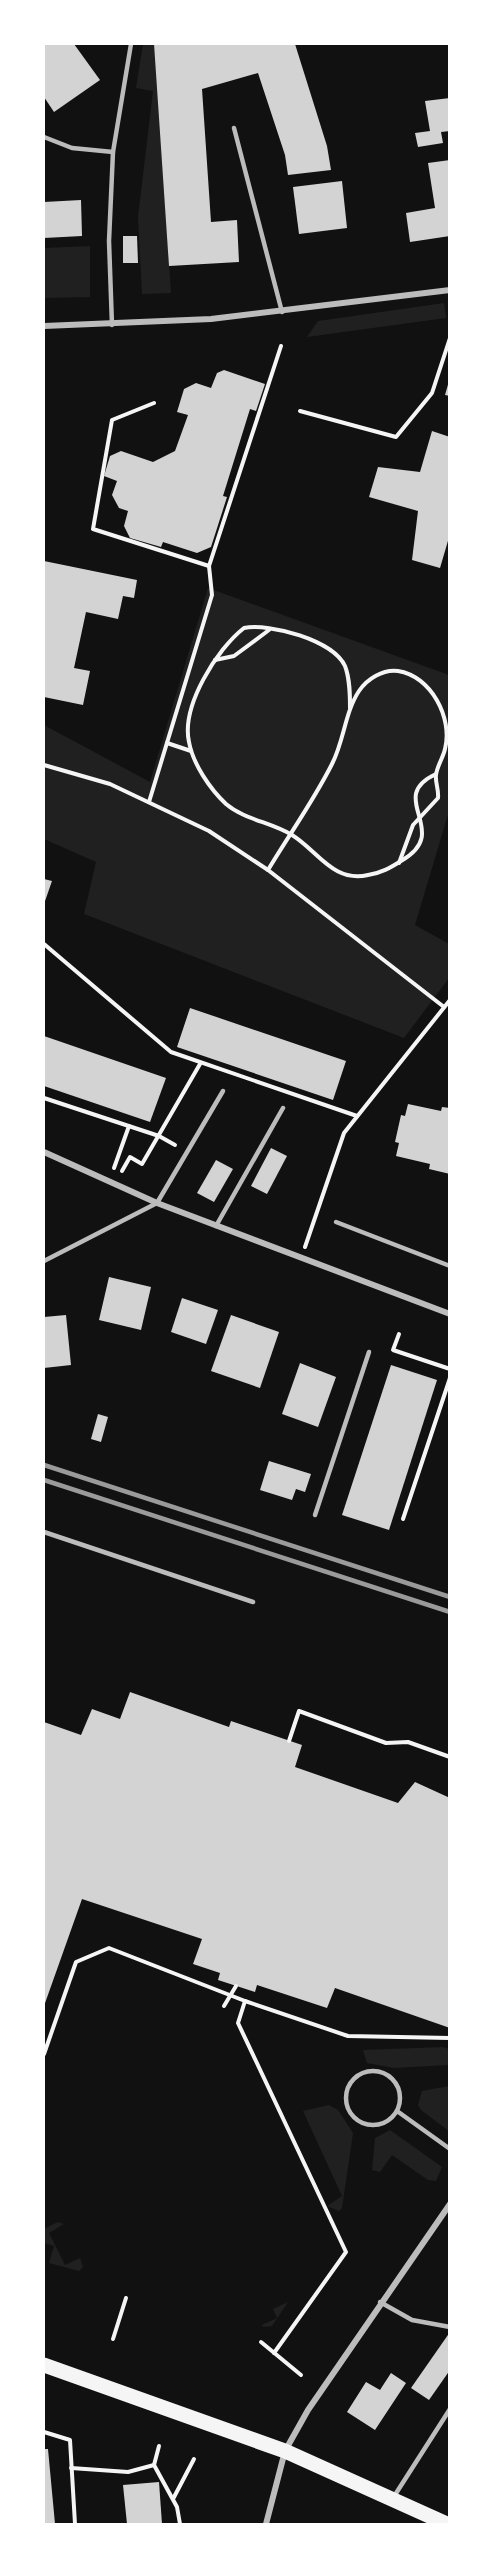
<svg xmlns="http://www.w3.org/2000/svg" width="493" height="2568" viewBox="0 0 493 2568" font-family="'Sofia Sans Condensed',sans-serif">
	<rect width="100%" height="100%" fill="#111"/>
	<g fill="#202020">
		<polygon points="143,44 154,44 171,293 142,294 138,217 153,91 136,88"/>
		<polygon points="90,246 90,297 44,298 44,248"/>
		<polygon points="444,303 446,318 307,337 318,321"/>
		<polygon points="208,588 449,675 449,811 415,925 449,944 449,978 404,1038 84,914 96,862 44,839 44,725 150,782"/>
		<polygon points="443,2047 449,2049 449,2065 394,2068 367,2063 363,2050"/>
		<polygon points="449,2086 450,2086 449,2131 421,2110 418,2105 422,2091"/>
		<polygon points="329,2105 338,2110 353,2133 342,2208 339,2211 327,2206 342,2196 303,2111"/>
		<polygon points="390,2130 442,2167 436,2181 428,2180 392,2155 380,2172 372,2170 375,2138"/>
		<polygon points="58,2222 64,2224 49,2233 65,2265 80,2258 83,2267 79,2271 49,2263 54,2246 44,2243 44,2229"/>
		<polygon points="288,2302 272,2326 263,2327 262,2325 277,2318 273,2309"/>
	</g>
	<g fill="#d3d3d3">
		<polygon points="44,44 74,44 100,80 54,112 44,97"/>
		<polygon points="154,44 295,44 327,146 331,170 288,175 285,155 258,73 202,89 211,222 237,220 239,262 169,266"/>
		<polygon points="450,98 450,131 441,132 443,143 418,147 415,133 430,131 425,101"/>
		<polygon points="450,160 450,236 410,242 406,213 435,208 428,163"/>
		<polygon points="342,181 347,228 299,234 293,187"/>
		<polygon points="81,200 82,236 44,238 44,202"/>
		<polygon points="123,236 137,236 138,263 123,263"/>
		<polygon points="224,370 265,384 256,411 250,409 223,496 227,497 211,547 197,553 163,542 161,547 130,538 124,526 128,511 119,508 112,495 117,481 104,476 110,456 121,451 153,462 175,451 188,415 177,412 184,389 196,383 211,388 217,373"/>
		<polygon points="449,381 450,381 450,396 445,395"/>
		<polygon points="432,431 450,437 450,534 440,568 412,560 418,511 369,497 378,467 420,472"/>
		<polygon points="44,561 137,580 134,598 123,596 118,619 86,612 74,668 90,671 83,705 44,697"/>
		<polygon points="44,879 52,881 44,904"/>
		<polygon points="190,1008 346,1061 333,1100 177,1047"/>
		<polygon points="44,1036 166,1078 150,1122 44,1086"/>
		<polygon points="408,1104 441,1111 442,1107 450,1108 450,1174 429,1169 430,1164 396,1156 399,1143 395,1142 401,1115 405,1116"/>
		<polygon points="271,1148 287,1156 267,1194 251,1186"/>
		<polygon points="216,1160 233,1169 214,1202 197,1193"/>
		<polygon points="109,1277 151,1287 141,1330 99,1320"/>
		<polygon points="182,1298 218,1310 206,1344 171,1332"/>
		<polygon points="66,1315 71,1365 44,1368 44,1317"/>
		<polygon points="231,1315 279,1332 260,1388 211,1371"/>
		<polygon points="300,1363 336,1377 318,1427 282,1414"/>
		<polygon points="391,1365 437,1380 389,1530 342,1515"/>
		<polygon points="98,1414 108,1417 101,1442 91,1439"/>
		<polygon points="269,1461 311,1474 305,1492 296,1489 292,1500 260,1490"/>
		<polygon points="130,1692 229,1727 231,1721 302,1745 295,1767 398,1803 415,1782 450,1798 450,2028 335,1988 327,2008 257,1985 255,1992 218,1980 220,1973 193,1964 202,1939 82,1899 44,2006 44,1722 81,1735 92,1709 120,1719"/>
		<polygon points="450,2332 450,2370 429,2400 411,2388"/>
		<polygon points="391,2373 406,2383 375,2430 347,2412 366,2382 380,2390"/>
		<polygon points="44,2449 48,2449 55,2524 44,2524"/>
		<polygon points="159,2482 162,2524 127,2524 123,2485"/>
	</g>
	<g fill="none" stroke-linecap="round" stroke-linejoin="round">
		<g stroke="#f5f5f5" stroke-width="4">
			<polyline points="154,403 112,420 93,529 209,566"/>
			<polyline points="300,411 396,437 432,393 450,338"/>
			<polyline points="215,660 234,656 269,630"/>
			<path d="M 350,708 C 350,695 350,679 345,666 C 333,640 270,623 244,628 C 217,649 181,706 189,742 C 193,764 210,789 226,804 C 245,820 271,822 292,835 C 318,851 333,883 368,875 C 381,873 390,868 401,861 C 454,831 384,798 436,774"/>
			<polyline points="167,743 191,751"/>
			<polyline points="44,765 110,784 209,831 268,870 444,1007"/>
			<polyline points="149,802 212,595 209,566 281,346"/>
			<path d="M 268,870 C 289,835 314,800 332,764 C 344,741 345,712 359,691 C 367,679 383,669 398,671 C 431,676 453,718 445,749 C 443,758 437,766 436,775 C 435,782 439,790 438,798 L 413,825 L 399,863"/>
			<polyline points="44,944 171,1052 357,1116"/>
			<polyline points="44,1098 159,1136 175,1145"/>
			<polyline points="114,1168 129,1126"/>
			<polyline points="122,1171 130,1157 142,1164 200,1064"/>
			<polyline points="305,1247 344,1133 450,1000"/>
			<polyline points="399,1334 393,1350 450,1369"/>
			<polyline points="403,1519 450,1378"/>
			<polyline points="289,1741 299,1711 386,1743 408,1742 450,1757"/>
			<polyline points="245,2001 348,2036 450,2038"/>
			<polyline points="224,2006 236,1986"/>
			<polyline points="44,2054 76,1962 109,1948 245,2001 238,2023 346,2252 274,2353"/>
			<polyline points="113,2339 126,2298"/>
			<polyline points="261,2342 301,2375"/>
			<polyline points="44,2432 70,2440 75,2524"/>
			<polyline points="154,2465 159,2446"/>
			<polyline points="71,2468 128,2472 154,2465 177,2507 180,2524"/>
			<polyline points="173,2499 194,2459"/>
		</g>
		<g stroke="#bcbcbc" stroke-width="4.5">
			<polyline points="234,128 282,312"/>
			<polyline points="44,137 72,148 113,152"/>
			<polyline points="112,325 109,241 113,152 131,44"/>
			<polyline points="336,1222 450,1266"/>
			<polyline points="216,1226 283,1108"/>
			<polyline points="44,1261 157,1203 223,1091"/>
			<polyline points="315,1515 369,1352"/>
			<polyline points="44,1532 253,1602"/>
			<circle cx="373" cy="2098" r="27"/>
			<polyline points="397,2111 450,2149"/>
			<polyline points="380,2302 412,2320 450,2327"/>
			<polyline points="393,2498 450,2409"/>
		</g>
		<g stroke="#bcbcbc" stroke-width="6">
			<polyline points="44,326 211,319 450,290"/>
			<polyline points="44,1152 157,1203 450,1314"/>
			<polyline points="266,2524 285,2451 308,2410 450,2204"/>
		</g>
		<polyline stroke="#f5f5f5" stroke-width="15" points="44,2365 285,2451 447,2524"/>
		<g stroke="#9a9a9a" stroke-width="4.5">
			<polyline points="44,1465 450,1597"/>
			<polyline points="44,1480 450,1612"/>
		</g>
	</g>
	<rect width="493" height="2568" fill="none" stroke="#ffffff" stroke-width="90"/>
</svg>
